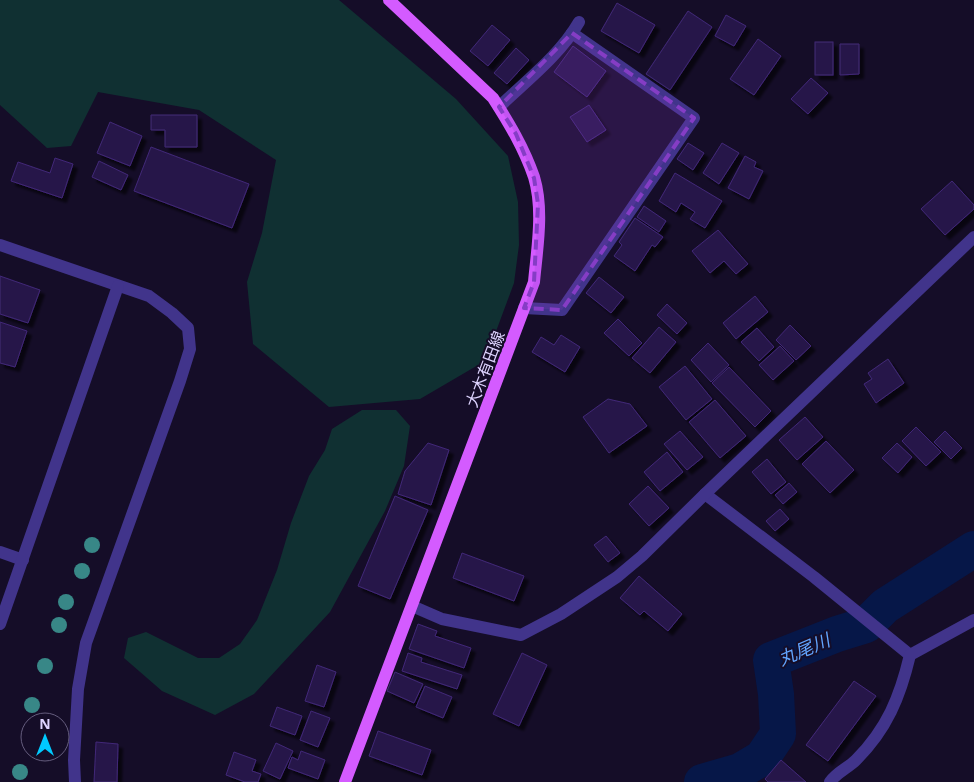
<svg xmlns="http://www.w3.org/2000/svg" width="974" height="782" viewBox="0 0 974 782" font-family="'Noto Sans','Noto Sans JP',sans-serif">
	<defs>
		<filter id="shadow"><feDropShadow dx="4.5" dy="4.5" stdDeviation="1" flood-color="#0009"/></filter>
	</defs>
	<rect width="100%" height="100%" fill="#150d28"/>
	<g fill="#103032">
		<polygon points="0,0 339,0 456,99 508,156 518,202 519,245 514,283 485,361 420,399 329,407 253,344 247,282 262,233 276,160 199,110 98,92 71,146 47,148 0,105"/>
		<polygon points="362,410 396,410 410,426 404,466 385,511 330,612 254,694 215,715 162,691 124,658 128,638 146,632 198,658 219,658 240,644 257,620 277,570 291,523 309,476 325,450 332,429"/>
	</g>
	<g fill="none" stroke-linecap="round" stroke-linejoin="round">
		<polyline stroke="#061748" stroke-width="36" points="702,782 740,771 762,758 778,734 776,694 771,660 837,634 866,625 885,606 974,549"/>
	</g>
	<g fill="#28184a" stroke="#412878" filter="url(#shadow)">
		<polygon points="617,3 655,25 639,53 601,31"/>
		<polygon points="688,11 712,27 670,90 646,74"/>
		<polygon points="726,15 746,26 734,46 715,36"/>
		<polygon points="492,25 510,40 488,66 470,51"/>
		<polygon points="758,39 781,56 754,95 730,79"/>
		<rect x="815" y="42" width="18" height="33"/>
		<polygon points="840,44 859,44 859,74 840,75"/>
		<polygon points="573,46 606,71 587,97 554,72"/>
		<polygon points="516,48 529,60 507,84 494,73"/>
		<polygon points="811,78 828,93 808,114 791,99"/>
		<polygon points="589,105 606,130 587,142 570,117"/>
		<polygon points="151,115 197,115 197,147 165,147 165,130 151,130"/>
		<polygon points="110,122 142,136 130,166 97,153"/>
		<polygon points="688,143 704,153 693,170 677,159"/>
		<polygon points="722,143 739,153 719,184 703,173"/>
		<polygon points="151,147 249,184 232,228 134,191"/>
		<polygon points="745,156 756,162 754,167 763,171 749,199 728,188"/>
		<polygon points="55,158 73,164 62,198 11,181 18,162 50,173"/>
		<polygon points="99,161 128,175 121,190 92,177"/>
		<polygon points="675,173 722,201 705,228 690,219 695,212 681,203 676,212 659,201"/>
		<polygon points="952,181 974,205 974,209 945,235 921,209"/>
		<polygon points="644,206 666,221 659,232 637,217"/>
		<polygon points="635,218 663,237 655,247 652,245 635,271 614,256 622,245 619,242"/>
		<polygon points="718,230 748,264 736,274 724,261 710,273 692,251"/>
		<polygon points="0,276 40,290 28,323 0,314"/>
		<polygon points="599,277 624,297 611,313 586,293"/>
		<polygon points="755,296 768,312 736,339 723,323"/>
		<polygon points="667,304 687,323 677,334 657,315"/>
		<polygon points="618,319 642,343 629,356 604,333"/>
		<polygon points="0,322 27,331 15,367 0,363"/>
		<polygon points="790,325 811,346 796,360 776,340"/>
		<polygon points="659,327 676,342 650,373 632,358"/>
		<polygon points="757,328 774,347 759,361 741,342"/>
		<polygon points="561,335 580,347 565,372 532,352 541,337 554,345"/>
		<polygon points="708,343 729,365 711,382 691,360"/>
		<polygon points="780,346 794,361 773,380 759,365"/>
		<polygon points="888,359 904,383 876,403 864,384 872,379 868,373"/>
		<polygon points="685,366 712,399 686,420 659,387"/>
		<polygon points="729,367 771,411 755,427 712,383"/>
		<polygon points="608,399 630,404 647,426 609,453 583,417"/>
		<polygon points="715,400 746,436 720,458 689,422"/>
		<polygon points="805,417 823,437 797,460 779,440"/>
		<polygon points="916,427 941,452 926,466 902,441"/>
		<polygon points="680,431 703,457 687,470 664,444"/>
		<polygon points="945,431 962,448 951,459 934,442"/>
		<polygon points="826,441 854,470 830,493 802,464"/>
		<polygon points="428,443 449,450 431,505 398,494 405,471"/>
		<polygon points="897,443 912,457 898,473 882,458"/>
		<polygon points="667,452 683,472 660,491 644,472"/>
		<polygon points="767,459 786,482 771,494 752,472"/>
		<polygon points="789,483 797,492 783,504 775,495"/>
		<polygon points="648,486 669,508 649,526 629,504"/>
		<polygon points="395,496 428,510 390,599 358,586"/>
		<polygon points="780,509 789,519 775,531 766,521"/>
		<polygon points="606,536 620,553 608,562 594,545"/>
		<polygon points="462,553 524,576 514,601 453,578"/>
		<polygon points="639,576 682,614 668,631 644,611 640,615 620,598"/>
		<polygon points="418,624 437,631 435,636 471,648 464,668 409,649"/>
		<polygon points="408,653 422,658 421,662 462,675 457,689 402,671"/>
		<polygon points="522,653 547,665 519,726 493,714"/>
		<polygon points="317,665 336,672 324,707 305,701"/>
		<polygon points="395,672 423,684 414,703 387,691"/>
		<polygon points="854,681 876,696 828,761 806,745"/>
		<polygon points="425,686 452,697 443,718 416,707"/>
		<polygon points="277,707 302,716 295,735 270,726"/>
		<polygon points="311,711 330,718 318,747 300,740"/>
		<polygon points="378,731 431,750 422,775 369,756"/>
		<polygon points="96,742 118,744 117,782 94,782"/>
		<polygon points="276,743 293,751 280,779 263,771"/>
		<polygon points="301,751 325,760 318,779 288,768 292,757 298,760"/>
		<polygon points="234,752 256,760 252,771 261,774 258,782 245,782 226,775"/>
		<polygon points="781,760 806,782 768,782 765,779"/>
	</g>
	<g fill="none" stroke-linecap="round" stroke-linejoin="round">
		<g stroke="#41348b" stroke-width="12">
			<path d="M 499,107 C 526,81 560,55 579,22"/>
			<polyline points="0,245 149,296 172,313 188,328 190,349 180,381 86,643 78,689 74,760 75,782"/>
			<polyline points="524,308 562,310 694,118 572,33"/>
			<polyline points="705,494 814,577 910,655"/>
			<polyline points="0,552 23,560"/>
			<polyline points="412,606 442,619 521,635 561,614 617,577 642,556 705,494 974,237"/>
			<polyline points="0,624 118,286"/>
			<path d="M 830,782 C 837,772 848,768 856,760 C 887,729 900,697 910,655 L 974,620"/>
		</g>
		<path stroke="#d45bff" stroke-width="12" d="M 345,782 L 534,282 C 537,249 544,210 534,177 C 524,148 509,123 493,98 L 389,0"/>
	</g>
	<g fill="#388787">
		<circle cx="92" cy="545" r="8"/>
		<circle cx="82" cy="571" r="8"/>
		<circle cx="66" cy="602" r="8"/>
		<circle cx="59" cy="625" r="8"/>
		<circle cx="45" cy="666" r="8"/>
		<circle cx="32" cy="705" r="8"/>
		<circle cx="20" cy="772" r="8"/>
	</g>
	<path fill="#853dc5" fill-opacity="0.2" stroke="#853dc5" stroke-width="4" stroke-dasharray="10 6" stroke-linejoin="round" d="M 572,33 L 694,118 L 562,310 L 524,308 L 534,282 L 538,204 L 534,178 L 516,134 L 499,107 Z"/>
	<g text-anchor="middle" stroke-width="4" stroke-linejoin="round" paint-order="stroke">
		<g font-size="16" fill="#ded4ff" stroke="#150d28">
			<text transform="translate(485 369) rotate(-69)" y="6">大木有田線</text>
		</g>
		<g font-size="18" font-style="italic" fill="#62a5ff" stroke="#150d28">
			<text transform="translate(804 650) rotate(-23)" y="6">丸尾川</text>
		</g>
	</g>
	<g transform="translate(45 737)"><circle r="24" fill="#150d28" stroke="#655d7e"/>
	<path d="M0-4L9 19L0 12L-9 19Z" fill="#00c9ff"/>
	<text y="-8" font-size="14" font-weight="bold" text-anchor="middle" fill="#ded4ff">N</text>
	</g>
</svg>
